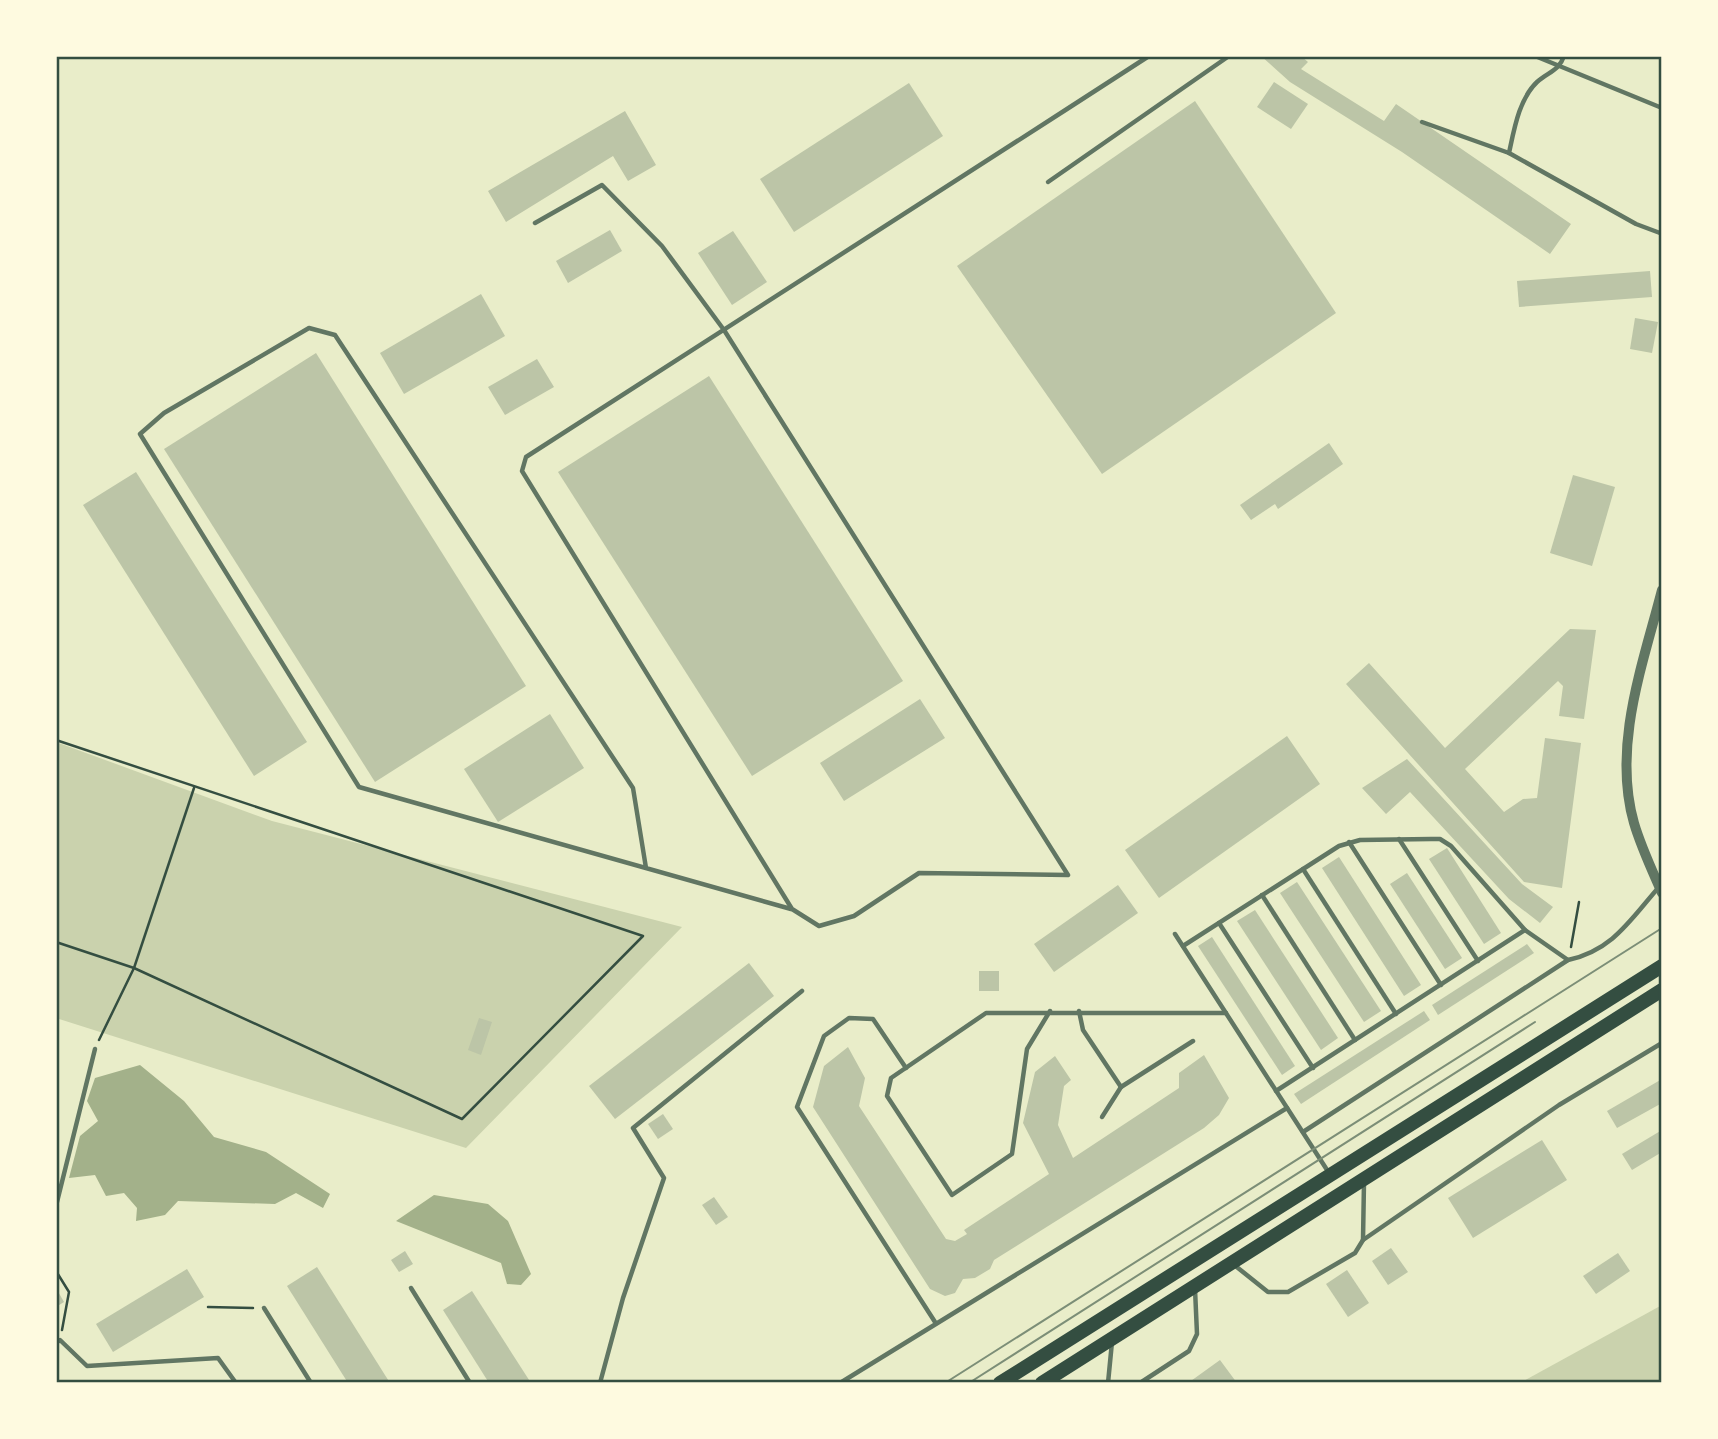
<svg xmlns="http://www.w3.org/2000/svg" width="1718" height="1439" viewBox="0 0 1718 1439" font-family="'PT Sans Narrow',sans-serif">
	<rect width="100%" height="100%" fill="#e9edc9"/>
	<g fill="#cad2ad">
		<polygon points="56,742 272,821 682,927 466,1148 56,1018"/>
		<polygon points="1662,1305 1662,1383 1520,1383"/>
	</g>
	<g fill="#a3b18a">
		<polygon points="140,1065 184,1101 214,1137 266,1152 330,1194 323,1208 296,1193 275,1204 178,1201 165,1215 136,1221 137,1208 124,1193 106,1196 95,1175 69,1178 80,1136 98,1121 87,1101 95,1078"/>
		<polygon points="434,1195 488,1204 508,1221 531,1274 521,1285 507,1284 501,1263 396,1221"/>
	</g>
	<g fill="#bcc5a7">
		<polygon points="1261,56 1301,56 1308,62 1301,69 1384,121 1396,104 1571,224 1550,254 1402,152 1290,82"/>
		<polygon points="1274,82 1308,104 1291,129 1257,107"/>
		<polygon points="909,83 943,136 794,232 760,179"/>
		<polygon points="1195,101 1336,313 1102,474 957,266"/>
		<polygon points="625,111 656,165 628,181 613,156 506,222 488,191"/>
		<polygon points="610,230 622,251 568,283 556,261"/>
		<polygon points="733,231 767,282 732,305 698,253"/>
		<polygon points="1650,271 1652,297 1519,307 1517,281"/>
		<polygon points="481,294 505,336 404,394 380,353"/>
		<polygon points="1635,318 1658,322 1652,353 1630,349"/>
		<polygon points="316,353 526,686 375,782 164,449"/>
		<polygon points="537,359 554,387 505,415 488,387"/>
		<polygon points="709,376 903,681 752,776 558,472"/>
		<polygon points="1329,443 1343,464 1278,509 1275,504 1251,520 1240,505"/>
		<polygon points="136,472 307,742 254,776 83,505"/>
		<polygon points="1573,475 1615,487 1592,566 1550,553"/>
		<polygon points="1570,629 1596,630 1584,719 1559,716 1563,686 1558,681 1465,769 1504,812 1523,799 1537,798 1545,738 1581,743 1562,888 1524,882 1346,684 1369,663 1445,748"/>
		<polygon points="920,699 945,738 844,801 820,763"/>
		<polygon points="550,714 584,768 498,822 464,769"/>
		<polygon points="1287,736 1320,784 1159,898 1125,850"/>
		<polygon points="1407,759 1522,884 1553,907 1540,923 1509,899 1410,792 1386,814 1362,788"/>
		<polygon points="1447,848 1501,933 1484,944 1429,859"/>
		<polygon points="1339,857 1421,985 1404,996 1322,868"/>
		<polygon points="1407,873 1462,958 1445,969 1390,884"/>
		<polygon points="1297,882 1381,1011 1364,1022 1280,893"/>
		<polygon points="1118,885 1138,913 1054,972 1034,944"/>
		<polygon points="1255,910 1338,1038 1321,1050 1237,921"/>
		<polygon points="1212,937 1295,1066 1282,1075 1198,946"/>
		<polygon points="1527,944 1534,953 1438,1015 1432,1005"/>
		<polygon points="749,963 774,996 615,1119 589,1086"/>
		<rect x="979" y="971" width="20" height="20"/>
		<polygon points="1424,1011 1430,1020 1301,1104 1294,1094"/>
		<polygon points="479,1018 492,1022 481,1055 468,1050"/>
		<polygon points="848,1047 865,1078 859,1106 946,1239 955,1241 967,1234 964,1230 1049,1174 1023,1123 1035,1072 1055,1056 1071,1080 1064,1086 1058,1125 1073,1158 1179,1088 1179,1073 1204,1055 1229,1098 1219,1115 1204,1128 994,1260 990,1269 975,1278 963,1279 955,1293 945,1296 930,1289 813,1107 824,1066"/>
		<polygon points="1662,1079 1662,1103 1617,1128 1607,1111"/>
		<polygon points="663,1114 673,1129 658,1139 648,1124"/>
		<polygon points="1662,1130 1662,1152 1632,1170 1622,1154"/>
		<polygon points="1542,1140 1567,1180 1473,1238 1448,1198"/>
		<polygon points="714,1197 728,1217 716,1225 702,1205"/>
		<polygon points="1391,1248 1408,1272 1388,1285 1372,1261"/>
		<polygon points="405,1251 413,1264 399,1272 391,1260"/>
		<polygon points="1618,1253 1630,1271 1596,1294 1583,1276"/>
		<polygon points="317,1267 390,1383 348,1383 287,1286"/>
		<polygon points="187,1269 204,1297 113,1352 96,1324"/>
		<polygon points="1347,1270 1369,1303 1348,1317 1326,1284"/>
		<polygon points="56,1288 64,1302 56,1307"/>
		<polygon points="472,1291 531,1383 489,1383 443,1310"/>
		<polygon points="1220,1360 1237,1383 1188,1383 1195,1378"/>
	</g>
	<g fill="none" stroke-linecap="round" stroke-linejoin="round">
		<g stroke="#344e41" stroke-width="2.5">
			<polyline points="56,740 643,936 462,1119 134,968 56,942"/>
			<polyline points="1571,947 1579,902"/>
			<polyline points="99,1040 134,968 194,788"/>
			<polyline points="56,1271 69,1292 62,1330"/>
			<polyline points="208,1307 253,1308"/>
		</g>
		<g stroke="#617663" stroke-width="4.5">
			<polyline points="1535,56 1662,108"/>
			<path d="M 1564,56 C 1559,71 1548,72 1537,82 C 1519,99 1514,130 1509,153 L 1636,224 L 1660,233"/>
			<polyline points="1422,122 1509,153"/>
			<polyline points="1048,182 1229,56"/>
			<polyline points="535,223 602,185 662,246 724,330 1068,875 919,873 854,916 819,926 792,909 522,471 526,457 1067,109 1149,56"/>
			<polyline points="1661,234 1662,223"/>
			<polyline points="1399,839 1478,961"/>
			<polyline points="1349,842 1441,985"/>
			<polyline points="646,868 633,788 335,335 309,328 164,413 140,434 359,787 791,909"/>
			<polyline points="1303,869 1396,1014"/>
			<polyline points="1262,895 1355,1040"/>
			<polyline points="1219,923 1313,1068"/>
			<polyline points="1175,934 1329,1173"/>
			<polyline points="1183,946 1339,846 1360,840 1431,839 1440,839 1451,846 1525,930 1568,960"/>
			<polyline points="1050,1011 1027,1049 1012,1154 952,1195 887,1096 891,1078 986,1013 1226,1013"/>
			<polyline points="1079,1011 1083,1030 1121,1087 1193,1041"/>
			<polyline points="906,1068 873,1019 849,1018 824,1036 797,1107 935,1322"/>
			<polyline points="1276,1091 1525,930"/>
			<polyline points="1102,1117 1121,1087"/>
			<path d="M 1303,1132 L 1568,960 C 1613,950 1630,920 1659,887"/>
			<polyline points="56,1206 95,1049"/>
			<polyline points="1363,1240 1559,1105 1662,1043"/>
			<polyline points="1233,1264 1268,1292 1288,1292 1355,1253 1363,1240 1364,1182"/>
			<polyline points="411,1288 470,1383"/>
			<polyline points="264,1308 311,1383"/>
			<polyline points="56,1343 60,1340 87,1366 218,1358 236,1383"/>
			<polyline points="600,1383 623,1298 664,1178 633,1128 802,991"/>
			<polyline points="840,1383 1287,1108"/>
			<polyline points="1108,1383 1112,1342"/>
			<polyline points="1140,1383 1189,1351 1197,1334 1195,1289"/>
		</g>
		<path stroke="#617663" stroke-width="10" d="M 1662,590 C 1643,664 1612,746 1634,823 C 1641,847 1652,870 1662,893"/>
		<g stroke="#344e41" stroke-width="14">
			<polyline points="1000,1383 1662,966"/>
			<polyline points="1042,1383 1662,990"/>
		</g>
		<g stroke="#7c8e77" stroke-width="2">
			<polyline points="945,1383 1662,928"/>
			<polyline points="969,1383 1535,1022"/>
		</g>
	</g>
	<rect width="1718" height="1439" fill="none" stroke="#fefae0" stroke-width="116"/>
	<rect x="58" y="58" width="1602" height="1323" fill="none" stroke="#344e41" stroke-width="2.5"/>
</svg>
